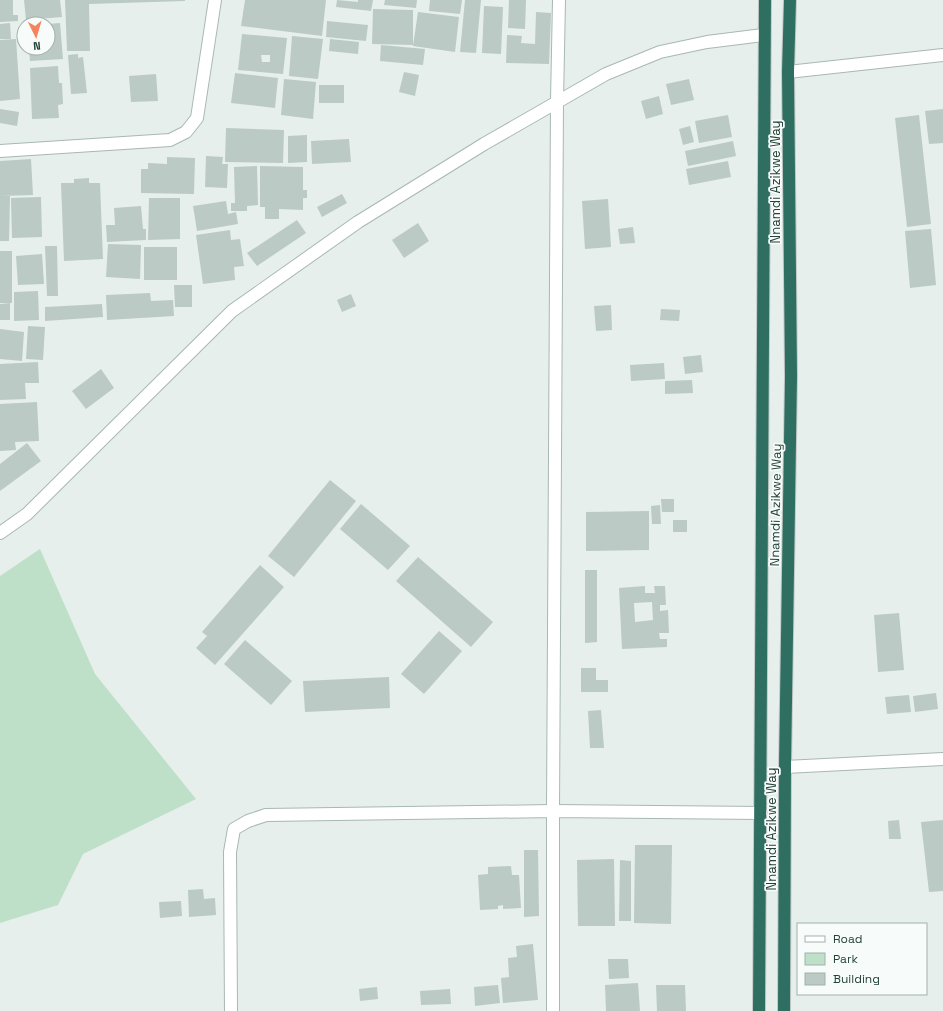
<svg xmlns="http://www.w3.org/2000/svg" width="943" height="1011" viewBox="0 0 943 1011" font-family="'Space Grotesk',sans-serif">
	<rect width="100%" height="100%" fill="#e6efeb"/>
	<polygon fill="#bfe0c8" points="40,549 95,674 196,799 83,854 58,905 0,923 0,576"/>
	<g fill="#bbcac4" fill-rule="evenodd">
		<polygon points="0,0 13,0 13,15 18,15 18,21 0,22"/>
		<polygon points="24,0 60,0 62,17 26,20"/>
		<polygon points="65,0 185,0 185,1 89,4 90,51 67,51"/>
		<polygon points="245,0 326,0 322,36 241,26"/>
		<polygon points="337,0 358,2 358,0 373,0 371,11 336,7"/>
		<polygon points="385,0 417,0 416,8 384,5"/>
		<polygon points="430,0 462,0 460,14 429,11"/>
		<polygon points="465,0 481,0 476,53 460,52"/>
		<polygon points="509,0 526,0 525,29 508,28"/>
		<polygon points="484,6 503,7 501,54 482,53"/>
		<polygon points="373,9 413,10 413,45 372,44"/>
		<polygon points="418,12 459,17 455,52 413,46"/>
		<polygon points="536,12 551,13 549,64 506,63 507,35 522,36 521,43 535,44"/>
		<polygon points="327,21 368,25 366,41 326,37"/>
		<polygon points="10,23 11,39 0,39 0,24"/>
		<polygon points="60,23 63,59 30,61 29,48 48,48 48,24"/>
		<path d="M 242,34 L 287,38 L 283,74 L 238,70 ZM 261,55 L 270,55 L 270,62 L 262,62 Z"/>
		<polygon points="292,36 323,39 318,79 289,76"/>
		<polygon points="16,39 20,99 0,101 0,40"/>
		<polygon points="330,39 359,42 358,54 329,51"/>
		<polygon points="381,45 425,49 423,65 380,61"/>
		<polygon points="78,54 78,58 83,57 87,93 71,94 68,55"/>
		<polygon points="58,66 59,83 62,83 63,104 58,105 59,118 32,119 30,68"/>
		<polygon points="404,72 419,75 415,96 399,92"/>
		<polygon points="235,73 278,78 275,108 231,103"/>
		<polygon points="156,74 158,101 131,102 129,76"/>
		<polygon points="284,79 316,82 313,119 281,115"/>
		<polygon points="689,79 694,100 671,105 666,84"/>
		<rect x="319" y="85" width="25" height="18"/>
		<polygon points="659,96 663,114 646,119 641,101"/>
		<polygon points="0,109 19,112 17,126 0,123"/>
		<polygon points="943,109 943,143 929,144 925,111"/>
		<polygon points="728,115 732,137 699,143 695,121"/>
		<polygon points="919,115 931,224 907,227 895,118"/>
		<polygon points="690,126 694,142 683,145 679,129"/>
		<polygon points="226,128 284,130 283,163 225,162"/>
		<polygon points="307,135 307,162 288,163 288,136"/>
		<polygon points="349,139 351,162 312,164 311,141"/>
		<polygon points="733,141 736,156 688,166 685,151"/>
		<polygon points="206,156 223,157 222,164 228,164 227,188 205,187"/>
		<polygon points="167,157 195,158 194,194 141,193 141,169 148,169 148,163 167,164"/>
		<polygon points="31,159 33,195 0,196 0,161"/>
		<polygon points="728,161 731,177 689,185 686,169"/>
		<polygon points="257,166 258,205 247,206 247,211 231,211 231,203 235,203 234,167"/>
		<polygon points="260,166 303,167 303,190 307,190 307,198 303,198 303,210 279,209 279,219 265,219 265,207 260,207"/>
		<polygon points="89,178 89,183 100,183 103,259 64,261 61,183 74,183 74,179"/>
		<polygon points="342,194 347,203 322,217 317,207"/>
		<polygon points="0,196 10,196 9,241 0,241"/>
		<polygon points="41,197 42,237 12,238 11,198"/>
		<polygon points="149,198 180,198 180,239 148,240"/>
		<polygon points="608,199 611,247 585,249 582,201"/>
		<polygon points="226,201 228,214 236,212 238,224 197,231 193,206"/>
		<polygon points="141,206 143,229 146,229 146,240 107,242 106,225 115,225 114,208"/>
		<polygon points="297,220 306,233 257,266 247,253"/>
		<polygon points="418,223 429,241 404,258 392,240"/>
		<polygon points="633,227 635,243 620,244 618,229"/>
		<polygon points="931,229 936,285 910,288 905,231"/>
		<polygon points="230,230 231,240 240,239 244,266 234,267 235,280 203,284 196,235"/>
		<polygon points="108,244 141,245 140,279 106,277"/>
		<polygon points="45,246 57,246 58,296 47,296"/>
		<rect x="144" y="247" width="33" height="33"/>
		<rect x="0" y="251" width="12" height="52"/>
		<polygon points="42,254 44,284 18,285 16,256"/>
		<polygon points="174,285 192,285 192,307 175,307"/>
		<polygon points="38,291 39,320 14,321 14,292"/>
		<polygon points="150,293 151,301 173,300 174,316 107,320 106,295"/>
		<polygon points="351,294 356,306 342,312 337,300"/>
		<polygon points="10,303 10,320 0,320 0,304"/>
		<polygon points="102,304 103,317 45,321 45,307"/>
		<polygon points="611,305 612,330 596,331 594,306"/>
		<polygon points="661,309 680,310 679,321 660,320"/>
		<polygon points="28,326 45,327 43,360 26,359"/>
		<polygon points="0,329 24,332 22,361 0,359"/>
		<polygon points="701,355 703,372 685,374 683,357"/>
		<polygon points="38,362 39,383 25,383 26,399 0,400 0,364"/>
		<polygon points="664,363 665,379 631,381 630,365"/>
		<polygon points="101,369 114,388 86,409 72,391"/>
		<polygon points="692,380 693,393 665,394 665,381"/>
		<polygon points="37,402 39,441 15,442 16,450 0,451 0,404"/>
		<polygon points="27,443 41,461 0,491 0,464"/>
		<polygon points="330,480 356,501 294,577 268,556"/>
		<polygon points="661,499 674,499 674,512 662,512"/>
		<polygon points="361,504 410,546 388,570 340,529"/>
		<polygon points="660,505 661,524 652,524 651,506"/>
		<polygon points="649,511 649,550 586,551 586,512"/>
		<rect x="673" y="520" width="14" height="12"/>
		<polygon points="418,557 493,622 471,647 396,581"/>
		<polygon points="260,565 284,587 215,665 196,648 207,636 202,632"/>
		<polygon points="585,570 597,570 597,642 585,643"/>
		<path d="M 645,586 L 645,593 L 655,593 L 654,586 L 665,586 L 666,605 L 660,605 L 660,611 L 668,610 L 669,633 L 659,633 L 660,639 L 667,639 L 667,647 L 622,649 L 619,588 ZM 652,602 L 653,620 L 635,622 L 634,603 Z"/>
		<polygon points="899,613 904,670 878,672 874,615"/>
		<polygon points="439,631 462,651 424,694 401,674"/>
		<polygon points="245,640 292,681 271,705 224,664"/>
		<polygon points="581,668 596,668 596,680 608,680 608,692 581,692"/>
		<polygon points="389,677 390,708 305,712 303,681"/>
		<polygon points="936,693 938,709 915,712 913,696"/>
		<polygon points="909,695 911,712 887,714 885,697"/>
		<polygon points="601,710 604,748 590,748 588,711"/>
		<polygon points="899,820 901,839 889,839 888,821"/>
		<polygon points="943,820 943,891 929,892 921,822"/>
		<polygon points="635,845 672,845 671,924 634,923"/>
		<polygon points="524,850 538,850 539,916 524,917"/>
		<polygon points="614,859 615,926 578,926 577,860"/>
		<polygon points="620,860 631,861 631,921 619,921"/>
		<polygon points="511,866 512,875 519,875 521,908 503,909 503,905 498,906 498,909 480,910 478,875 488,874 488,867"/>
		<polygon points="203,889 204,899 215,898 216,915 189,917 188,890"/>
		<polygon points="181,901 182,916 160,918 159,902"/>
		<polygon points="533,944 538,1000 503,1003 501,978 509,977 508,958 517,957 516,946"/>
		<polygon points="608,959 628,959 629,978 609,979"/>
		<polygon points="638,983 640,1011 606,1011 605,985"/>
		<polygon points="498,985 500,1003 475,1006 474,987"/>
		<polygon points="656,985 685,985 686,1011 657,1011"/>
		<polygon points="377,987 378,999 360,1001 359,989"/>
		<polygon points="450,989 451,1004 421,1005 420,991"/>
	</g>
	<g fill="none" stroke-linecap="round" stroke-linejoin="round">
		<g stroke="#a8b8b2" stroke-width="14">
			<g id="minor">
				<polyline points="788,72 943,55"/>
				<polyline points="0,151 170,140 186,132 197,118 215,0"/>
				<polyline points="0,533 27,514 232,311 358,222 484,144 606,74 660,52 707,42 763,35"/>
				<polyline points="785,767 943,759"/>
				<polyline points="231,1011 230,852 234,829 248,821 266,815 553,811 761,813"/>
				<polyline points="553,1011 553,811 557,101 559,0"/>
			</g>
		</g>
		<g stroke="#c2cac8" stroke-width="14">
			<g id="highway">
				<polyline points="759,1011 765,0"/>
				<polyline points="784,1011 785,767 791,376 788,72 790,0"/>
			</g>
		</g>
		<use href="#minor" stroke="#fff" stroke-width="12"/>
		<use href="#highway" stroke="#2f6f62" stroke-width="12"/>
	</g>
	<g text-anchor="middle" stroke-width="3.5" stroke-linejoin="round" paint-order="stroke">
		<g font-size="13" fill="#24423a" stroke="#f7fbf9">
			<text transform="translate(775 182) rotate(-90)" y="5">Nnamdi Azikwe Way</text>
			<text transform="translate(775 505) rotate(-89)" y="5">Nnamdi Azikwe Way</text>
			<text transform="translate(771 829) rotate(-90)" y="5">Nnamdi Azikwe Way</text>
		</g>
	</g>
	<rect x="797" y="923" width="130" height="72" fill="#f7fbf9" stroke="#a3b1ad"/>
	<rect x="805" y="936" width="20" height="6" fill="#ffffff" stroke="#a3b1ad"/>
	<text x="833" y="943" font-size="12" fill="#24423a">Road</text>
	<rect x="805" y="953" width="20" height="12" fill="#bfe0c8" stroke="#a3b1ad"/>
	<text x="833" y="963" font-size="12" fill="#24423a">Park</text>
	<rect x="805" y="973" width="20" height="12" fill="#bbcac4" stroke="#a3b1ad"/>
	<text x="833" y="983" font-size="12" fill="#24423a">Building</text>
	<g transform="translate(36 36) rotate(175)"><circle r="19" fill="#f7fbf9" stroke="#a3b1ad"/>
	<path d="M0-3L7 15L0 10L-7 15Z" fill="#f4845f"/>
	<text y="-6" font-size="11" font-weight="bold" text-anchor="middle" fill="#24423a">N</text>
	</g>
</svg>
